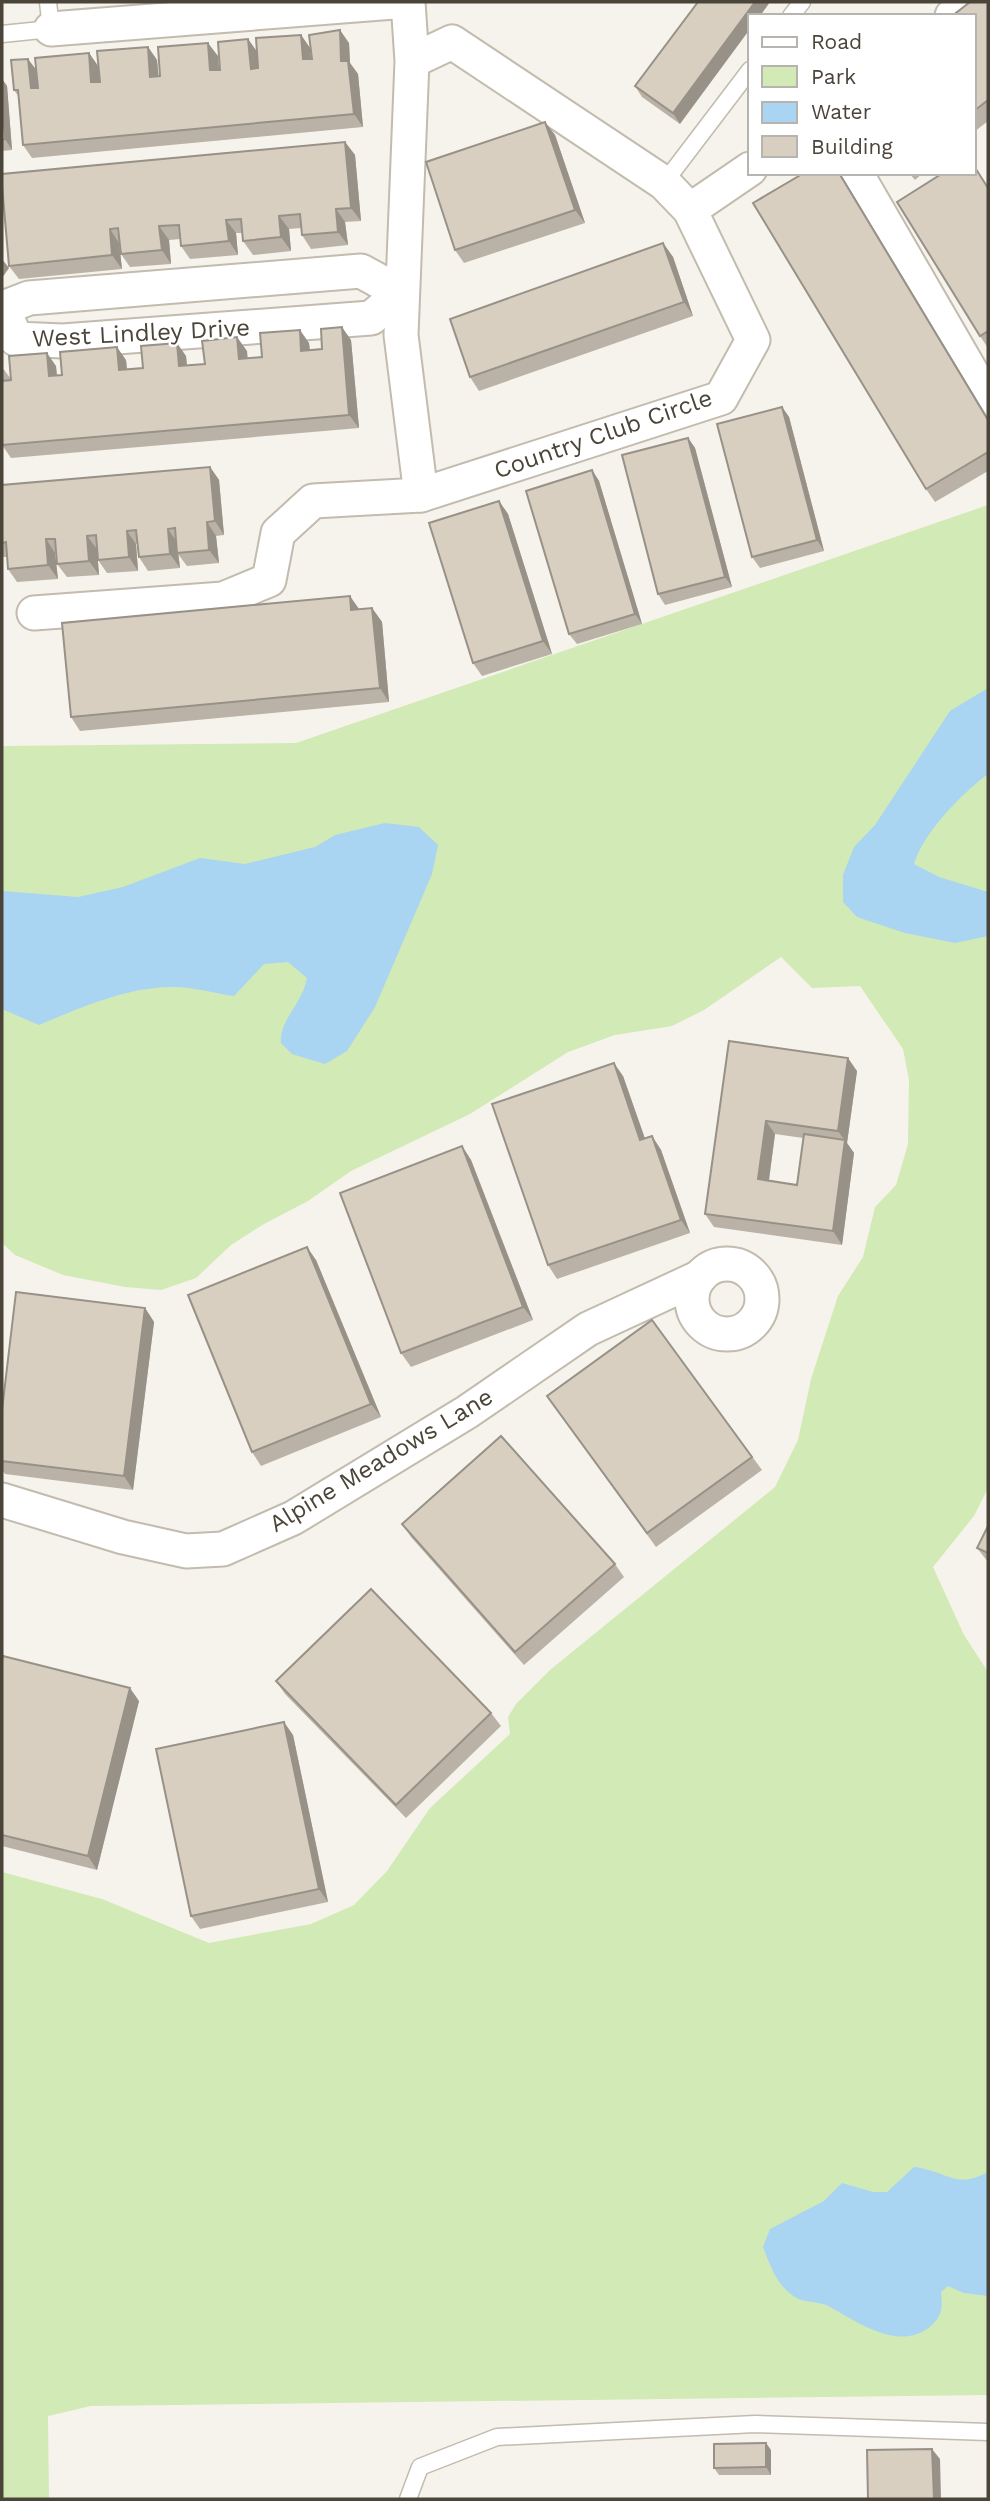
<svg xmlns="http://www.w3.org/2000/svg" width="990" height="2501" viewBox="0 0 990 2501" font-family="'Work Sans',sans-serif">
	<rect width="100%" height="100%" fill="#f6f3ec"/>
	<polygon fill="#d2eab5" points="988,505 988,1488 974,1516 933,1567 964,1635 988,1672 988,2395 91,2406 48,2416 49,2499 2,2499 2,1872 102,1899 209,1943 311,1924 354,1905 387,1871 430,1808 510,1734 508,1717 516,1704 550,1670 775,1487 798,1440 811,1379 838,1296 863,1257 875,1207 896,1185 908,1144 909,1080 903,1049 860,986 812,988 781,957 704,1010 672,1026 615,1035 568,1052 470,1114 351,1171 308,1201 264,1224 231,1245 196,1278 161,1290 125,1287 63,1275 15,1255 2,1243 2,746 296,743"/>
	<g fill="#a9d4f2">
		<path d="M 988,688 L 988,774 C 962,793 923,833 914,864 L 939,877 L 988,892 L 988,936 L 955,943 L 905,933 L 857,917 L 843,902 L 843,875 L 854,847 L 875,825 L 950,711 Z"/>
		<path d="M 385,823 L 419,827 L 438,845 L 432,874 L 375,1007 L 347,1051 L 325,1064 L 292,1054 L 281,1043 C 279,1020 303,1003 307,978 L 288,962 L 264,964 L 234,996 C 214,993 190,986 169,987 C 125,988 79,1008 39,1025 L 2,1009 L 2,891 L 78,897 L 123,887 L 200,858 L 245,864 L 315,847 L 335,835 Z"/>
		<path d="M 914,2167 C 948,2171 955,2190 988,2172 L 988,2296 L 964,2293 L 948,2286 L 941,2292 C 943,2309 942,2318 927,2329 C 894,2351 854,2319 826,2305 C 816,2301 804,2303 795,2297 C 777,2286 770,2265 763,2247 L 770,2229 L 824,2201 L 842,2183 L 873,2192 L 887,2192 Z"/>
	</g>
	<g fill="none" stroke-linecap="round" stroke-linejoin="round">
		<g stroke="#c2bbae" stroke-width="19">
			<g id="service">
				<polyline points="791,16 802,2"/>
				<polyline points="2,34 51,29 48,2"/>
				<polyline points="664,183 750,70"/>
				<polyline points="408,2499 420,2467 497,2437 755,2424 988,2432"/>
			</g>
		</g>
		<g stroke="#c2bbae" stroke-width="37">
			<g id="minor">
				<polyline points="408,2 412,61 401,335 421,495 721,398 753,340 690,210 664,183 452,42 412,61"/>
				<polyline points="952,16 969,2"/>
				<polyline points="51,29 394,2"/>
				<polyline points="856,173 988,401"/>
				<polyline points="690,210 750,169"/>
				<polygon points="361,271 401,293 371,318 63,341 16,339 3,308 29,298"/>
				<polyline points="34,613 223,599 269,580 278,533 313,501 421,495"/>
				<circle cx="727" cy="1299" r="35"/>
				<polyline points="2,1500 123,1537 186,1551 223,1549 293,1518 467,1412 588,1329 700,1277"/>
			</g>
		</g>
		<use href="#service" stroke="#fff" stroke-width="16"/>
		<use href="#minor" stroke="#fff" stroke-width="33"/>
	</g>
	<g fill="#bab2a6" fill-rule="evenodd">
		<polygon points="698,2 680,124 642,97 635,86"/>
		<polygon points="988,2 988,121 974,132 974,16"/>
		<polygon points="301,35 310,48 311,59 349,43 350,63 358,74 363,127 32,158 23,145 19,97 14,90 36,70 89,53 98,66 148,47 157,60 158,76 218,56 219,70 220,70 248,39 257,52"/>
		<polygon points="2,79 7,86 12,150 2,151"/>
		<polygon points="545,122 555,135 585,223 464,263 455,250"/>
		<polygon points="345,142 355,155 361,221 345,222 348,245 311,249 302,235 301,228 289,229 291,251 253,255 243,241 242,233 236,233 238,255 190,259 181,246 180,239 169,240 171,264 130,267 121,254 119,243 122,269 19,279 9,266"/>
		<polygon points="909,173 923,173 915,180"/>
		<polygon points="988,187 988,348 980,336"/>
		<polygon points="663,243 673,257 693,316 479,391 470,377"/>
		<polygon points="351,340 359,428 11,458 2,445 2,367 11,379 56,366 57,376 126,360 127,369 143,368 186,356 187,365 205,364 247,351 247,358 262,357 309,343 310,350 322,349"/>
		<polygon points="782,407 789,417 824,551 760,568 752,557"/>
		<polygon points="988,418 988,471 935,502 926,489"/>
		<polygon points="688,438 695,448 732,587 665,605 658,594"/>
		<polygon points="210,467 219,480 224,535 216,536 219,563 187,566 178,554 180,568 148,571 139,557 137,544 136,544 138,571 107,573 98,560 97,549 99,575 67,577 57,564 56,553 55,553 58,579 17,582 8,569 7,557 2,557 2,485"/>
		<polygon points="592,470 599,481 642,624 577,644 569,634"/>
		<polygon points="499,501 508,514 552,654 482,676 473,663"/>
		<polygon points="372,608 382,622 389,702 80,731 71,717 359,609"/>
		<path d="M 729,1041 L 857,1071 L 847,1143 L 854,1153 L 842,1245 L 714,1227 L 705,1214 ZM 775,1134 L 803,1138 L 797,1185 L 769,1181 Z"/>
		<polygon points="623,1076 645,1139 652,1136 661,1150 690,1233 557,1279 548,1265"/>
		<polygon points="462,1146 471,1160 533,1320 411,1367 401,1353"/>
		<polygon points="316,1260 381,1417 261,1466 252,1452"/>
		<polygon points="145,1308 154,1322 133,1490 5,1474 2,1470 2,1410"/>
		<polygon points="652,1320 762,1470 656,1547 547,1396"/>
		<polygon points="402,1524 615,1564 624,1577 524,1665 411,1537"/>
		<polygon points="988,1526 988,1562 977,1548"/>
		<polygon points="2,1661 139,1701 97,1870 2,1846"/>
		<polygon points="276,1681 491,1713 501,1726 406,1818 285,1694"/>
		<polygon points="293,1735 328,1902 200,1929 191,1916"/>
		<polygon points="771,2450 771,2475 719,2475 714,2468"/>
	</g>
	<g fill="#979187">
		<polygon points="755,2 770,2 760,16 750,16 750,29 680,124 673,113"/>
		<polygon points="340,30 349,43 350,63 358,74 363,127 354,114 341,61"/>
		<polygon points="301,35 310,48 312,73 303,59"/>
		<polygon points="248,39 258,53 260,82 251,69"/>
		<polygon points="208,43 218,56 220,84 210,70"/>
		<polygon points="148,47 157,60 160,90 150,77"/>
		<polygon points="89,53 98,66 101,96 91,82"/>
		<polygon points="28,59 38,72 40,101 31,88"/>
		<polygon points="2,79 7,86 12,150 5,139 2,102"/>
		<polygon points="545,122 555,135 585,223 575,210"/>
		<polygon points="345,142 355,155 361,221 351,208"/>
		<polygon points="839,173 840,173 988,418 988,420"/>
		<polygon points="336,209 345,222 348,245 338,232"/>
		<polygon points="279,216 289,229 291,251 281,237"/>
		<polygon points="226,220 236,233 238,255 229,241"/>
		<polygon points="159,226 169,240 171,264 162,250"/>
		<polygon points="110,229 119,243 122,269 112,255"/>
		<polygon points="663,243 673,257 693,316 684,302"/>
		<polygon points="2,259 9,268 2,278"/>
		<polygon points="342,327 351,340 359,428 349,415"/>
		<polygon points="300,330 309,343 311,364 301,351"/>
		<polygon points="237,337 247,351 249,372 239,359"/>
		<polygon points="177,343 186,356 188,379 179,366"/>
		<polygon points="117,347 126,360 128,383 119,370"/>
		<polygon points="47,353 56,366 58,390 49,376"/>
		<polygon points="782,407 789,417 824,551 817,540"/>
		<polygon points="688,438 695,448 732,587 725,577"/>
		<polygon points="210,467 219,480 224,535 215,521"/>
		<polygon points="592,470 599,481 642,624 635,614"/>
		<polygon points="499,501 508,514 552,654 543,641"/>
		<polygon points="207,522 216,536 219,563 209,550"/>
		<polygon points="168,529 177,542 180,568 170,554"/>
		<polygon points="127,531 136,544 138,571 129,557"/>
		<polygon points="87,536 97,549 99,575 89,561"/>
		<polygon points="46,539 55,553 58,579 48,565"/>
		<polygon points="350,596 359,609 351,610"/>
		<polygon points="372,608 382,622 389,702 380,688"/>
		<polygon points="848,1058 857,1071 847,1143 854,1153 842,1245 833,1231 845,1141 838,1131"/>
		<polygon points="614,1063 623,1076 650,1153 640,1140"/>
		<polygon points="766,1121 775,1134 767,1193 758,1179"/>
		<polygon points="652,1136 661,1150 690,1233 681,1220"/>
		<polygon points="462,1146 471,1160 533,1320 523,1307"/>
		<polygon points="307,1247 316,1260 381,1417 371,1404"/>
		<polygon points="145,1308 154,1322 133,1490 124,1476"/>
		<polygon points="130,1688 139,1701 97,1870 88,1856"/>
		<polygon points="284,1722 293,1735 328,1902 319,1889"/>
		<polygon points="766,2443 771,2450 771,2475 766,2467"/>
		<polygon points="932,2449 940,2459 941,2499 934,2499"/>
	</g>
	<g fill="#d8cfc1" stroke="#979187" stroke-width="2">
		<polygon points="698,2 755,2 673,113 635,86"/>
		<polygon points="970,2 988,2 988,100 974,111 974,16 952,16"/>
		<polygon points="340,30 341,61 348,61 354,114 23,145 18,90 14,90 11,60 28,59 31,88 38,88 35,58 89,53 91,82 100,82 97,51 148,47 150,77 160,76 158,47 208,43 210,70 220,70 218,42 248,39 251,69 258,68 256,38 301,35 303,59 312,59 309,35"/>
		<polygon points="2,102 5,139 2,140"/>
		<polygon points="545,122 575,210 455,250 426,162"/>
		<polygon points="345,142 351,208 336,209 338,232 302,235 300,214 279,216 281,237 243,241 241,219 226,220 229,241 181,246 179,225 159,226 162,250 121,254 118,228 110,229 112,255 9,266 2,185 2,174"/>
		<polygon points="974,166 988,188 988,331 980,336 897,202 943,173 974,173"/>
		<polygon points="804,173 839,173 988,420 988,452 926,489 753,203"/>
		<polygon points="663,243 684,302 470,377 450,319"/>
		<polygon points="342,327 349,415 2,445 2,381 11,380 9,356 47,353 49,376 62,375 60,352 117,347 119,370 143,368 141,346 177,343 179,366 205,364 202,341 237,337 239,359 262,357 260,333 300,330 301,351 322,349 321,329"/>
		<polygon points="782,407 817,540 752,557 717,424"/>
		<polygon points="688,438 725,577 658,594 622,455"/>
		<polygon points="210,467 215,521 207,522 209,550 177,553 175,528 168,529 170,554 139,557 136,530 127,531 129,557 98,560 96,535 87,536 89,561 57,564 55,539 46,539 48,565 8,569 6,542 2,543 2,485"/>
		<polygon points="592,470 635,614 569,634 526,491"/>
		<polygon points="499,501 543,641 473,663 429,523"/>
		<polygon points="350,596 351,610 372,608 380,688 71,717 62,623"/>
		<polygon points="729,1041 848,1058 838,1131 766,1121 758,1179 797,1185 804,1134 845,1140 833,1231 705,1214"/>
		<polygon points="614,1063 640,1140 652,1136 681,1220 548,1265 492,1104"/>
		<polygon points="462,1146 523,1307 401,1353 340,1193"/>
		<polygon points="307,1247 371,1404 252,1452 188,1295"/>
		<polygon points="16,1292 145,1308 124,1476 2,1461 2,1410"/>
		<polygon points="652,1320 752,1457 647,1533 547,1396"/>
		<polygon points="501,1436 615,1564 515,1652 402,1524"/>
		<polygon points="988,1526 988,1553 977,1548"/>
		<polygon points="371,1589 491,1713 396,1805 276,1681"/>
		<polygon points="3,1656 130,1688 88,1856 2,1835 2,1661"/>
		<polygon points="284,1722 319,1889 191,1916 156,1749"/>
		<polygon points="766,2443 766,2467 714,2468 714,2444"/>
		<polygon points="932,2449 934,2499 868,2499 867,2450"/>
	</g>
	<g text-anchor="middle" stroke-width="5" stroke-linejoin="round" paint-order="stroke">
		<g font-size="24" fill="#4b4439" stroke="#fff">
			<text transform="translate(141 333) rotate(-3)" y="8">West Lindley Drive</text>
			<text transform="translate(603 434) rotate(-19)" y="8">Country Club Circle</text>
			<text transform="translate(381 1460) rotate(-31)" y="8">Alpine Meadows Lane</text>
		</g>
	</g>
	<rect width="990" height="2501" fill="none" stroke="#4b4439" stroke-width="7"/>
	<rect x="748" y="14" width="228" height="161" fill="#ffffff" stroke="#b7b4b0" stroke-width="2"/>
	<rect x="762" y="37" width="35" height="10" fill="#ffffff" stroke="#b7b4b0" stroke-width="2"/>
	<text x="811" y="49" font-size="21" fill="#4b4439">Road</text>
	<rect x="762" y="66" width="35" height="21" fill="#d2eab5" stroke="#b7b4b0" stroke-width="2"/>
	<text x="811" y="84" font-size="21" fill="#4b4439">Park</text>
	<rect x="762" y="102" width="35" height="21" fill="#a9d4f2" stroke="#b7b4b0" stroke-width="2"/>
	<text x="811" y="119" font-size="21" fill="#4b4439">Water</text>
	<rect x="762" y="136" width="35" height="21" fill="#d8cfc1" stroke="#b7b4b0" stroke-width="2"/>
	<text x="811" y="154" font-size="21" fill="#4b4439">Building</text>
</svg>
